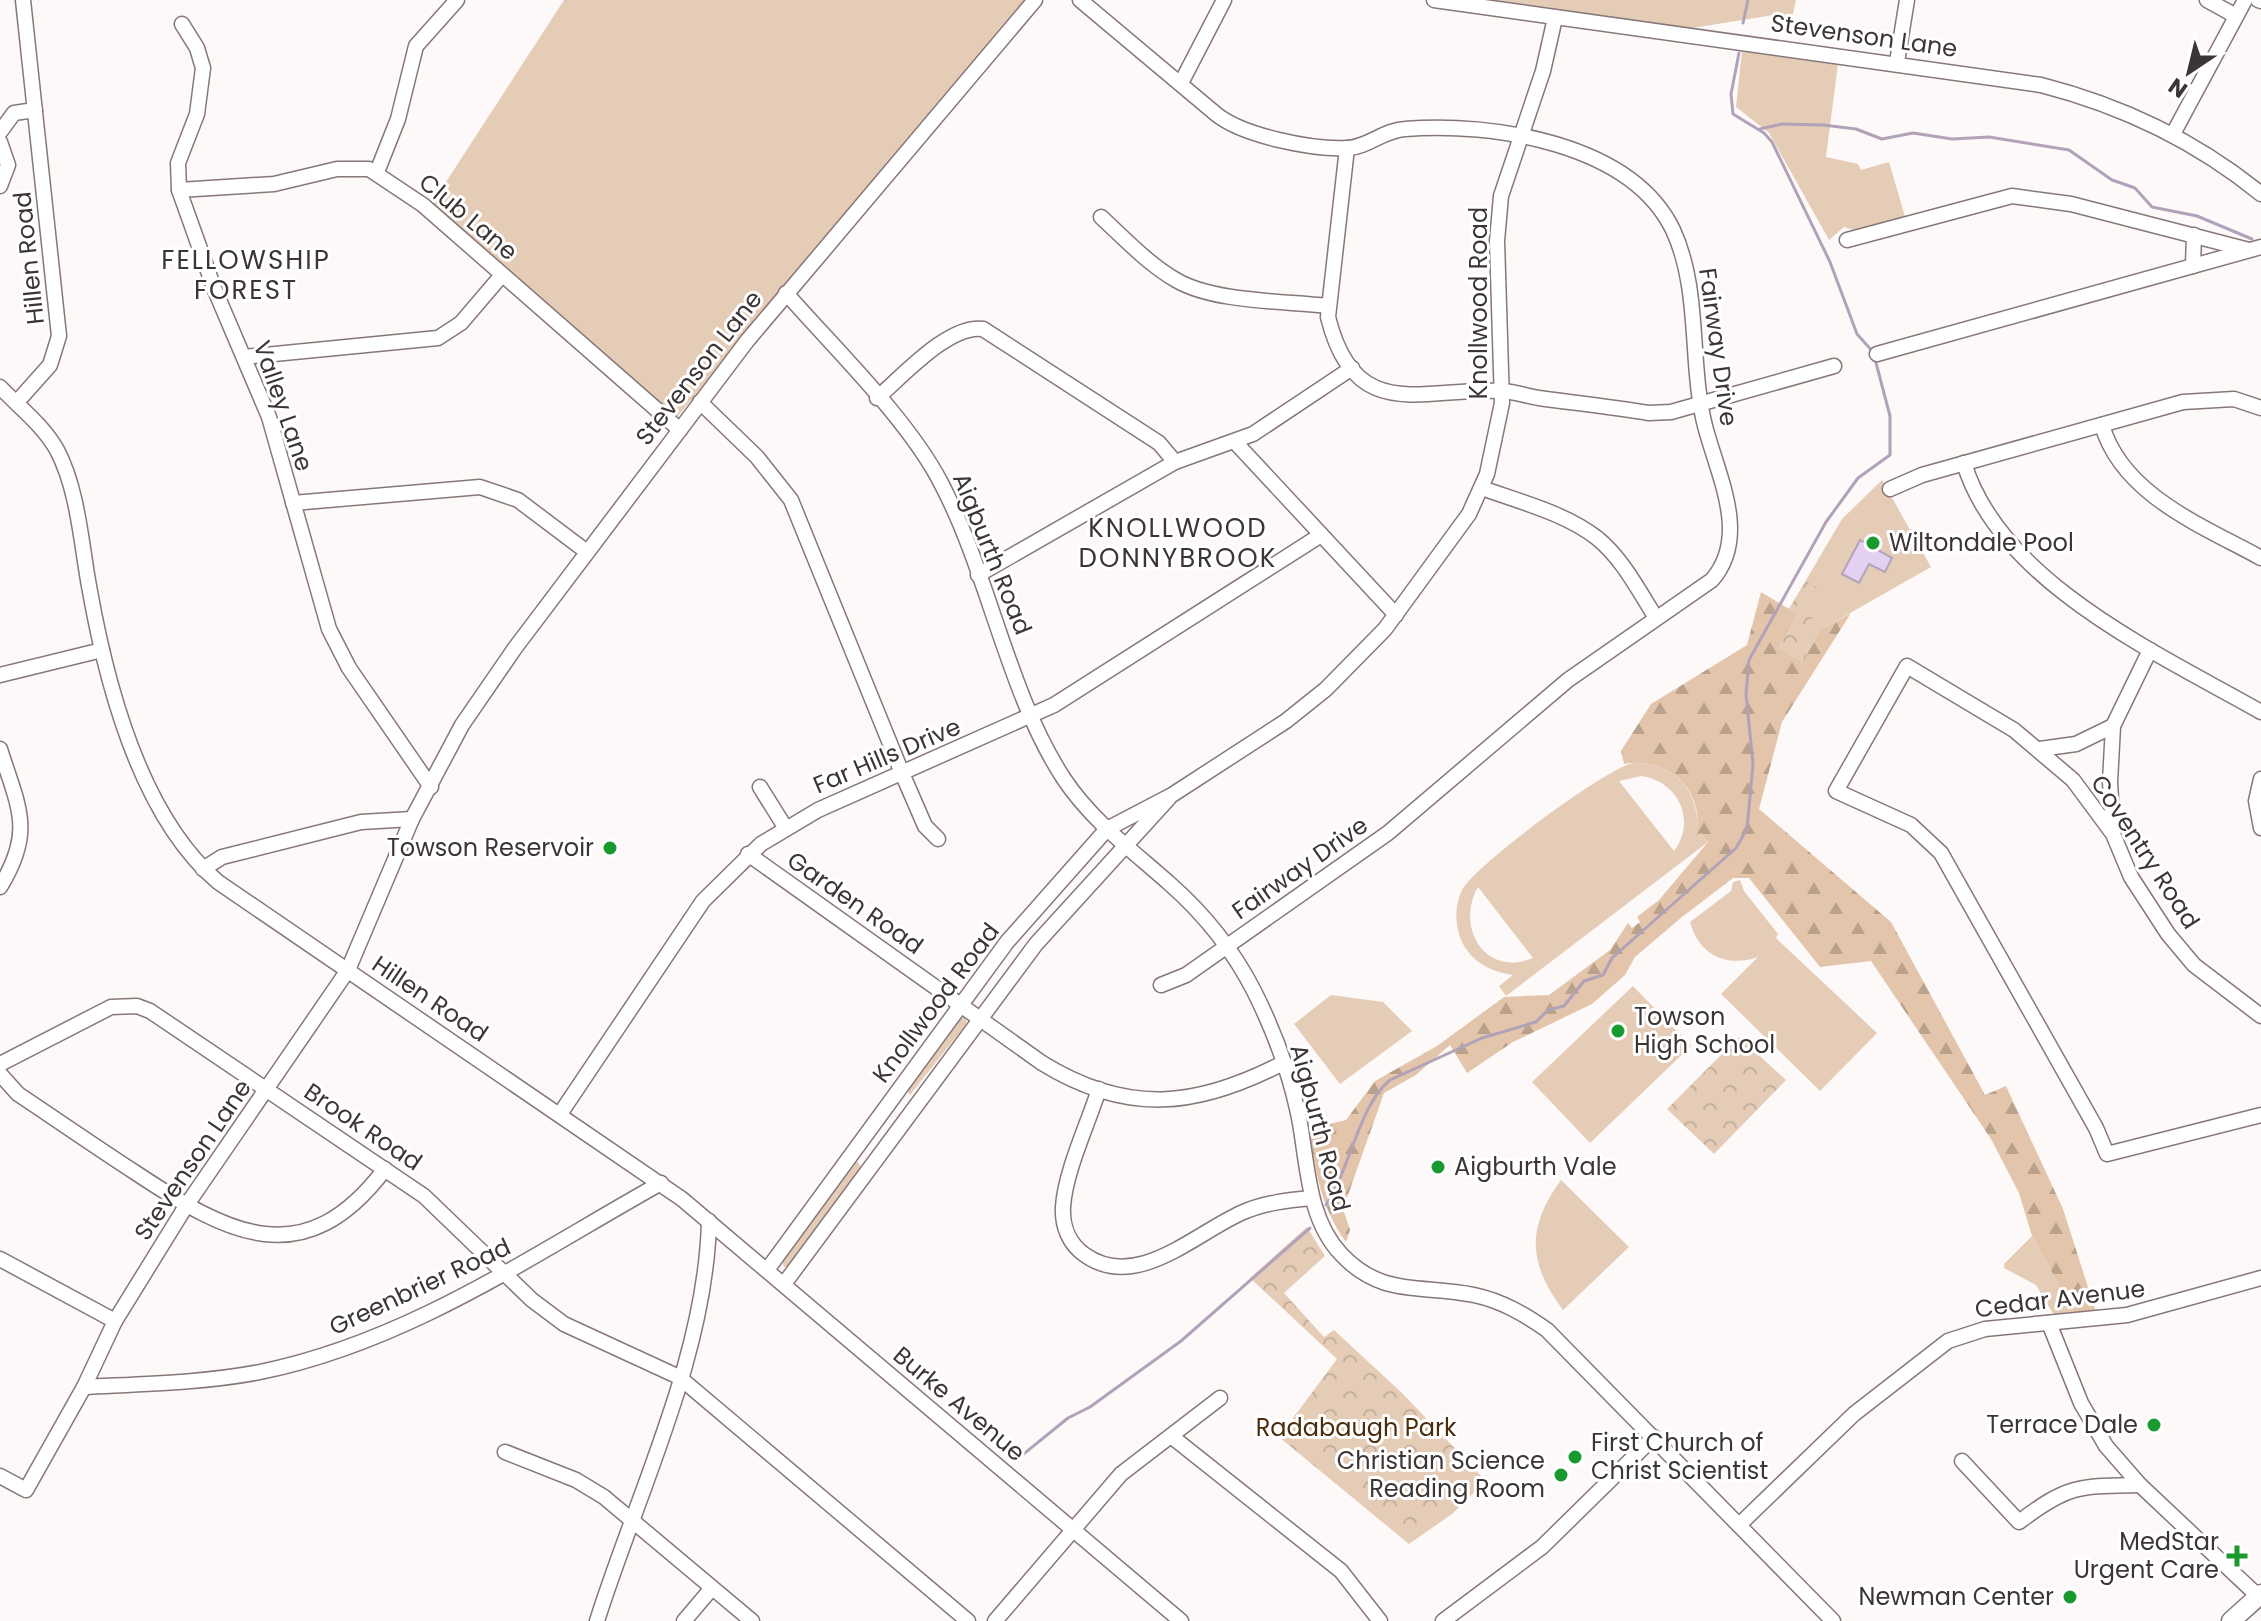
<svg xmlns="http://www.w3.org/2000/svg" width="2261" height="1621" viewBox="0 0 2261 1621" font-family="Poppins,sans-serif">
	<defs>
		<pattern id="forest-firs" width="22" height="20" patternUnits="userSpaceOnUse" patternTransform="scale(2)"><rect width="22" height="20" fill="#e3c5ab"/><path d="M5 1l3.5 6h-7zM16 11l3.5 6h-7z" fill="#b9a18c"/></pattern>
		<pattern id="park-crowns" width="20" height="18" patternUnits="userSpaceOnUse" patternTransform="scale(2)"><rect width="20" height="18" fill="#e5ccb7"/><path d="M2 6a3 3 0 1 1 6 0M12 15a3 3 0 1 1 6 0" fill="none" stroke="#c5b09e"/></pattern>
	</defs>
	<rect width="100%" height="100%" fill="#fdf9f9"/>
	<g fill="#e5ccb7" fill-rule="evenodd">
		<polygon points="564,0 1027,0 677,417 431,205"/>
		<polygon points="1478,0 1796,0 1791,23 1780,14 1686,29"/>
		<polygon points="1742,51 1838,64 1826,157 1858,164 1861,170 1889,162 1906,220 1864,233 1844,227 1829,240 1769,133 1736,107"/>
		<polygon points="1882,480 1931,567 1822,629 1789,609 1842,519"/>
		<path d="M 1633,763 C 1675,761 1702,794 1697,835 L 1701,833 L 1708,842 L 1506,996 L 1499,986 L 1513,975 C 1494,972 1477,965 1466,949 C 1455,932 1453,909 1462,890 C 1474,866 1606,768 1633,763 ZM 1641,776 C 1678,781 1697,820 1674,851 L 1619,781 ZM 1478,887 L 1533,958 C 1485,978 1455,927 1478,887 Z"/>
		<path d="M 1740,880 L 1744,891 L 1778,934 L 1776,938 L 1877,1033 L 1820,1091 L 1721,994 L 1758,957 C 1726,968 1699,955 1690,922 L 1731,891 L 1733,882 Z"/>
		<polygon points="1633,986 1691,1046 1590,1143 1532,1082"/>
		<polygon points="1331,995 1383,1002 1412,1031 1340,1084 1294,1024"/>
		<polygon points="961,1018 965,1018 967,1023 910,1095 907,1090"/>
		<polygon points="857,1161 861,1167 789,1266 784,1267 782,1260"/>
		<path d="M 1561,1180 L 1629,1247 L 1563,1310 C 1528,1263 1526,1228 1561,1180 Z"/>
		<polygon points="2032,1236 2076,1316 2057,1320 2036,1285 2004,1268 2004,1264"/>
	</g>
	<path fill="url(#forest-firs)" d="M 1761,592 L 1822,629 L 1851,613 L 1782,722 L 1759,809 L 1891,922 L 1985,1095 L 2006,1086 L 2063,1209 L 2096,1312 L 2076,1316 L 2032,1236 L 2019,1193 L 1991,1139 L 1871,961 L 1820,967 L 1749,878 L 1733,878 L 1682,917 L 1635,957 L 1625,975 L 1592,1004 L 1513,1042 L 1467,1073 L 1450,1045 L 1416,1075 L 1384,1093 L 1343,1209 L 1350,1230 L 1346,1242 C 1320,1207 1315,1167 1308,1125 L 1316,1127 L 1346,1120 L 1375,1081 L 1437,1046 L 1504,997 L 1549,995 L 1610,950 L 1628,923 L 1632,928 L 1640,922 L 1637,917 L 1659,900 L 1708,842 L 1701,833 L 1696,836 C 1706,791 1668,756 1624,764 L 1621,751 L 1651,704 L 1747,645 Z"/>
	<g fill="url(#park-crowns)">
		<polygon points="1806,581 1827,593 1810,622 1822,629 1802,663 1778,648 1796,614 1789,609"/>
		<polygon points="1739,1037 1786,1080 1714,1154 1667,1109"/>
		<polygon points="1307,1227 1325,1256 1284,1293 1324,1337 1334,1330 1402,1393 1486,1481 1452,1514 1409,1544 1279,1437 1337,1359 1250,1278"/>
	</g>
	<polygon fill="#e4d0f1" stroke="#b2a2b9" stroke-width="2" points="1860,540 1892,558 1885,572 1869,564 1859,583 1842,574"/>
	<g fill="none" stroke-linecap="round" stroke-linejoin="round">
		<g stroke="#b2a2b9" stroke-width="3">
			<polyline points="1743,23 1748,0"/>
			<polyline points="1739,53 1731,94 1733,114 1764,133 1772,142 1830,262 1857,334 1873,352"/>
			<polyline points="1760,129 1782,124 1823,125 1856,129 1882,139 1913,133 1952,139 1989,137 2069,150 2112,180 2135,188 2152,207 2197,216 2252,239"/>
			<path d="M 1326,1205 C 1350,1169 1359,1105 1390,1080 L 1482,1038 L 1536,1022 L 1548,1010 L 1564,1006 L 1584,981 L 1603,975 L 1612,958 L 1736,848 L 1747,829 L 1753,764 L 1746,694 L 1749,660 L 1826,522 L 1858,478 L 1890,455 L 1890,416 L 1875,359"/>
			<polyline points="1015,1461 1068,1418 1090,1407 1181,1341 1310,1228"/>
		</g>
		<g stroke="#877779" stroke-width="17">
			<g id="minor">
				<path d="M 1080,0 L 1216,114 C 1243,136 1313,150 1348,148 C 1368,147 1384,130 1405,129 C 1492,122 1631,143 1673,230 C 1701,290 1689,363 1705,426 C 1718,476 1750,536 1712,580 L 1568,680 L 1388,833 L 1186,975 L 1161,985"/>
				<path d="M 1434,0 L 2041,85 C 2123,106 2196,141 2261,194"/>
				<polyline points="2207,0 2236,16"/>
				<polyline points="2258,0 2261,1"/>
				<polyline points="182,24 197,48 203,68 197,114 178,163 179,190 214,288 269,417 329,629 349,668 431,787"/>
				<polyline points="1897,62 1907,0"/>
				<polyline points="1181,83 1224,0"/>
				<polyline points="0,132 14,113 35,110"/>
				<polyline points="2173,134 2245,0"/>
				<polyline points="0,142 8,165 0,186"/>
				<path d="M 1347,148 L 1328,317 C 1355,427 1425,386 1503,391 C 1515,392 1527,396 1539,398 C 1576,403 1613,407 1649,413 L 1671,412 L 1834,366"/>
				<polyline points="377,172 398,119 416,46 457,0"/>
				<polyline points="179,190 274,184 337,169 369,169 423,205 680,430"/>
				<path d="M 1101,217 C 1124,238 1148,264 1176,280 C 1213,302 1284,301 1327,306"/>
				<polyline points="1847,240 2012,196 2071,204 2249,250"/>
				<polyline points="2193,266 2194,235"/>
				<path d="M 786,293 C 834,348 908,419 941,483 C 989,574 1008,694 1064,779 C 1092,821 1133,851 1170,884 C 1204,914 1233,950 1254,991 C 1273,1029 1289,1071 1298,1113 C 1308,1160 1306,1217 1341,1254 C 1382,1298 1422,1284 1474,1295 C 1502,1301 1524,1314 1547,1330 L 1833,1621"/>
				<polyline points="1877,354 2261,247"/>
				<polyline points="244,357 438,338 461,323 502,275"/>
				<path d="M 0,387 C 20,408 42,424 57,450 C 78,490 81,542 89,586 C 106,683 140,816 218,882 L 682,1199 L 1181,1621"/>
				<path d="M 877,398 C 903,376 949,324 983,329 L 1159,443 L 1175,462"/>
				<polyline points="17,402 50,365 59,336 23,0"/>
				<polyline points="700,402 757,457 791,500 902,773 925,826 938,839"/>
				<path d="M 2102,425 C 2122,495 2203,526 2261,558"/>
				<polyline points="1235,442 1396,615"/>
				<path d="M 1964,463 C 2000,583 2161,655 2261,712"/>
				<path d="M 1482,488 C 1520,502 1565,513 1597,538 C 1622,558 1639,591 1656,618"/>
				<polyline points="1890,489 1922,475 2183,402 2234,399 2261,408"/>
				<polyline points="293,503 480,487 518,500 587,552"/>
				<polyline points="978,575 1175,462 1253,434 1352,368"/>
				<polyline points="0,675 102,650"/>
				<path d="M 0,749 C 18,807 35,830 0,887"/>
				<polyline points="2040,749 2076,744 2113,726"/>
				<polyline points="2261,779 2256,801 2261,828"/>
				<polyline points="760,787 785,827"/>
				<polyline points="2113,832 2110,782 2113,726 2150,650"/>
				<path d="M 748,854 L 1042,1063 C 1128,1116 1198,1107 1283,1063"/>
				<polyline points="203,869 222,857 361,822 412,819"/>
				<polyline points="2261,1016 2194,965 2168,934 2131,877 2113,834 2073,780 2014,730 1907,666 1836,791 1911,825 1941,853 2096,1128 2107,1154 2261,1115"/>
				<polyline points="0,1064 111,1007 137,1006 150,1011 424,1196 532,1300 564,1324 679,1377 968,1621"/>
				<path d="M 0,1074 L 18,1094 C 57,1120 96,1147 136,1173 C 228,1234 304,1276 385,1169"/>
				<path d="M 1099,1089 C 1088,1124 1065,1172 1063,1207 C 1062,1226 1069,1244 1085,1255 C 1136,1291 1193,1235 1241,1213 C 1263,1203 1288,1200 1312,1198"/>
				<polyline points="560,1114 703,901 761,844 818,810 1054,705 1321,535"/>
				<polyline points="0,1259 115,1321"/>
				<polyline points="767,1270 1007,942 1107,829 1172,795 1286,721 1326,689 1385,629 1469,514 1487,474 1502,403 1497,241 1501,196 1543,71 1555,18"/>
				<polyline points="784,1284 1036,944 1169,798"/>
				<polyline points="2049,1323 2081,1403 2106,1446 2140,1485 2258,1596"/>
				<path d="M 84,1387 C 142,1384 203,1383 260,1372 C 408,1342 532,1255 661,1183"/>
				<polyline points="1171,1436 1341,1571 1380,1621"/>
				<polyline points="505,1452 576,1480 604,1497 752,1621"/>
				<path d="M 1962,1461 L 2019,1522 C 2069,1484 2080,1486 2140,1485"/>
				<polyline points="0,1476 26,1490 84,1387 115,1321 186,1206 348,970 412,819 462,725 515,648 747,341 1035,0"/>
				<polyline points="1739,1525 1854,1414 1948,1341 1985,1329 2127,1315 2261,1278"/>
				<path d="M 597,1621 C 637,1494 706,1356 709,1221"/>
				<polyline points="684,1621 712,1588"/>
				<polyline points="995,1621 1121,1474 1220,1398"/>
				<polyline points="1443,1621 1542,1547 1654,1437"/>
			</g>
		</g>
		<g stroke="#877779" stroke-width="21">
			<polyline id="major" points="2231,1621 2261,1594"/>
		</g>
		<use href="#minor" stroke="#fff" stroke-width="14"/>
		<use href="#major" stroke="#fff" stroke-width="18"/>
	</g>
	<g fill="#189a2f" stroke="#fff" stroke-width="3">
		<circle cx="1873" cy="543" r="8"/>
		<circle cx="610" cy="848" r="8"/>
		<circle cx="1618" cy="1031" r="8"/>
		<circle cx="1438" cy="1167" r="8"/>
		<circle cx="2154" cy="1425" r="8"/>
		<circle cx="1575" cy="1457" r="8"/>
		<circle cx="1561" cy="1475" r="8"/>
		<path d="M2233 1544h8v8h8v8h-8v8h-8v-8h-8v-8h8z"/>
		<circle cx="2070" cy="1597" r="8"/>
	</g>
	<g text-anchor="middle" stroke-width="6" stroke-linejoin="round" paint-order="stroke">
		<g font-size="24" fill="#3c3536" stroke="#fff">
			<text transform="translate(1864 36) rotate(8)" y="8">Stevenson Lane</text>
			<text transform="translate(468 217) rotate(40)" y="8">Club Lane</text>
			<text transform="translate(29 258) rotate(-96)" y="8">Hillen Road</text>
			<text transform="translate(1479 303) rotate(-90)" y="8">Knollwood Road</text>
			<text transform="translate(1718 347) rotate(82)" y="8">Fairway Drive</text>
			<text transform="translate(699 368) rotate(-52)" y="8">Stevenson Lane</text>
			<text transform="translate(283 406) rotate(71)" y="8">Valley Lane</text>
			<text transform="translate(992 554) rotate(68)" y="8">Aigburth Road</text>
			<text transform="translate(887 756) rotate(-23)" y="8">Far Hills Drive</text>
			<text transform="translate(2145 852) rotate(57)" y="8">Coventry Road</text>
			<text transform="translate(1300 868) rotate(-35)" y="8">Fairway Drive</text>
			<text transform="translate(855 903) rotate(35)" y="8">Garden Road</text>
			<text transform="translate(430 999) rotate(34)" y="8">Hillen Road</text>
			<text transform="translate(936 1003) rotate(-53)" y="8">Knollwood Road</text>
			<text transform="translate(363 1127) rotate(34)" y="8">Brook Road</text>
			<text transform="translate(1320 1128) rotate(75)" y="8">Aigburth Road</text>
			<text transform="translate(193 1160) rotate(-56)" y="8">Stevenson Lane</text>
			<text transform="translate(420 1287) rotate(-25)" y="8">Greenbrier Road</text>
			<text transform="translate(2060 1299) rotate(-7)" y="8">Cedar Avenue</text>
			<text transform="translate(959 1404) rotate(40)" y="8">Burke Avenue</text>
		</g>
		<g font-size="24" fill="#3c3536" stroke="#fff" text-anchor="end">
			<text x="1889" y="551" text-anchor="start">Wiltondale Pool</text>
			<text x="594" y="856">Towson Reservoir</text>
			<text x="1634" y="1025" text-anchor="start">Towson<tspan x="1634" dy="28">High School</tspan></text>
			<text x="1454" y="1175" text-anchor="start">Aigburth Vale</text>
			<text x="2138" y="1433">Terrace Dale</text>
			<text x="1591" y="1451" text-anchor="start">First Church of<tspan x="1591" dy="28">Christ Scientist</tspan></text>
			<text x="1545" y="1469">Christian Science<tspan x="1545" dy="28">Reading Room</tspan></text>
			<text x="2219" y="1550">MedStar<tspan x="2219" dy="28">Urgent Care</tspan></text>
			<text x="2054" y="1605">Newman Center</text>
		</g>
		<g font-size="24" fill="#4a2c0c" stroke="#fff">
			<text x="1356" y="1436">Radabaugh Park</text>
		</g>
		<g font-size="26" letter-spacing="2" fill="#3c3536" stroke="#fff">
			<text x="246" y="269">FELLOWSHIP<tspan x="246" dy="30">FOREST</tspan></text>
			<text x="1178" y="537">KNOLLWOOD<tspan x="1178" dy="30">DONNYBROOK</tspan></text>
		</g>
	</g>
	<g transform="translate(2189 72) rotate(215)" stroke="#ffffff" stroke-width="6" paint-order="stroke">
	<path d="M0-6L14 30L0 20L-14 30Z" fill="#3c3536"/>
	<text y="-12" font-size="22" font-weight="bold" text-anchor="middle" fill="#3c3536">N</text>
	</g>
</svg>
